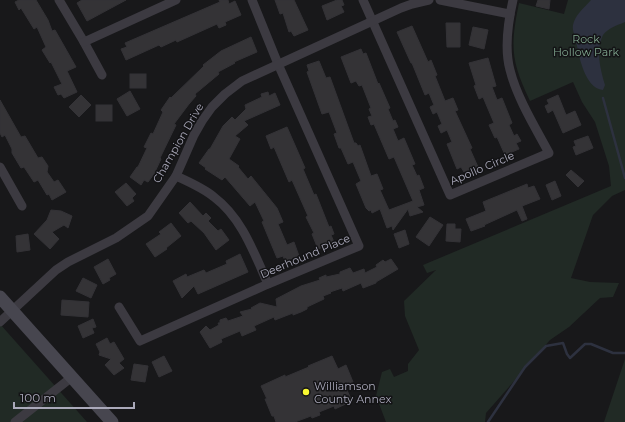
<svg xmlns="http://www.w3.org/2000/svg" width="625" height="422" viewBox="0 0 625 422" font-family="Montserrat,sans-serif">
	<rect width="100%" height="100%" fill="#18181a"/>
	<g fill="#212a25">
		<path d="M 568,0 L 625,0 L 625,190 L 612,196 L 593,215 L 571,278 L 590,282 L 619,283 L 613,297 L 600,298 L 569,327 L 550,340 L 486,413 L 485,422 L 386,422 L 376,396 L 382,372 L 390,369 L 394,377 L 408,371 L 408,364 L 419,350 L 405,316 L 404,301 L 436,270 L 427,273 L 423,265 L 611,186 L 609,166 L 595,122 L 582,102 L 573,82 L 530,101 C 511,61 510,47 519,3 L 564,14 Z"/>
		<polygon points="0,324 87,422 0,422"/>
		<polygon points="625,359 625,422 604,422"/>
	</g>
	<path fill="#2d313f" d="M 591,0 L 625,0 L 625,22 C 618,25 608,28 603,35 C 595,50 601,71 605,85 L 603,90 C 584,88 579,55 576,41 C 575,36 572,30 573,25 C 575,15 584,8 591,0 Z"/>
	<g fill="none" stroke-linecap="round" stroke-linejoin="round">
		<g stroke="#2d313f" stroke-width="2.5">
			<polyline points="603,98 625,178"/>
			<polyline points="488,422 525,367 546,346 563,343 567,354 570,358 585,344 591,344 613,353 625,353"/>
		</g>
	</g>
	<g fill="#343336" stroke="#333236">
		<polygon points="19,0 36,0 48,20 52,31 55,30 76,67 67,71 77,92 64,98 61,94 58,95 54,87 62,84 51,62 50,63 42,50 46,47 37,27 34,29 21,8 19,10 15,2"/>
		<polygon points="82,0 126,0 87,21 77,3"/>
		<polygon points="219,0 228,0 229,4 235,1 241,15 225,22 226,25 219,28 217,24 177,42 176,40 161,47 159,45 126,60 121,49 127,47 125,43 220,2"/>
		<polygon points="275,0 294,0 308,30 294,36 291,31 289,32 283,13 280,14"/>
		<polygon points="337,0 342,0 344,5 341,6 344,12 327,20 322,6"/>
		<polygon points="538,0 550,0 549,9 536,6"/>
		<polygon points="446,23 460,23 460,47 447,47"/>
		<polygon points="412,26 428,62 431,60 437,75 435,76 445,101 453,98 458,110 455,111 472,148 470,149 478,167 464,172 461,167 457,169 447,144 452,142 447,130 441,133 438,126 442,124 437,112 433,114 430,107 434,105 429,93 425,95 412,63 411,63 397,32"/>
		<polygon points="473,27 488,30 484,49 469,45"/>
		<polygon points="251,37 257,52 234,62 235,63 218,72 219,74 195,94 196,96 189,104 174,124 176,125 160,158 161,159 154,174 148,182 144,180 141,185 130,177 137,167 138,167 147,148 144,147 151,133 153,134 163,112 161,110 170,97 171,98 204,66 203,65 221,51"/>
		<polygon points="361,49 363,54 366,53 378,84 379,83 390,108 388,109 393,121 395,120 398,127 393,129 398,141 404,138 415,164 412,165 417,176 419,175 424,188 419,190 424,205 417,207 423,212 410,216 408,209 393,230 392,226 387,228 380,209 372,213 371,210 369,211 366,208 356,184 361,181 353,162 348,164 341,148 339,148 334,134 337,133 329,112 322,114 307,72 309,71 307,65 319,61 326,78 330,77 354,143 356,143 358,146 360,145 371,176 377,174 383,189 380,190 389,210 413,201 394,157 389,159 374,124 371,125 368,117 372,116 369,109 371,108 362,85 359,86 356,81 351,83 341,57"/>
		<polygon points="488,58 496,86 492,87 497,100 502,98 512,123 509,125 514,136 517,134 521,141 516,143 519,149 505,155 497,137 495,138 494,136 489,125 494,123 483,97 479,99 474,86 476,85 469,63"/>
		<rect x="130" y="74" width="16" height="14"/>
		<polygon points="130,91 140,109 127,116 117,99"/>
		<polygon points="268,92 269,96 275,93 280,105 244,121 248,125 235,136 240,139 229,159 239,166 238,167 248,179 251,176 277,208 283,222 278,224 287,245 294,242 299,256 285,261 283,256 277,258 262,222 264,221 255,202 250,206 225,177 222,180 205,169 206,168 199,163 209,149 210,149 223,126 232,117 235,120 246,109 245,105 262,97 261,94"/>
		<polygon points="81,95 91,105 79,117 69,107"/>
		<polygon points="558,95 566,115 575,111 581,125 563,133 553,110 548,113 545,106 549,104 547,100"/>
		<polygon points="0,100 21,137 25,136 38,158 42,157 48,166 47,172 54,182 58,180 66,192 52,200 49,194 47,195 38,180 34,182 24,167 21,168 12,153 12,149 5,135 2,137 0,133"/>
		<rect x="96" y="105" width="16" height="16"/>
		<polygon points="287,127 305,168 303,169 314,195 316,194 329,227 331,226 334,234 331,235 334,242 318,249 312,234 314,233 306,217 308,216 292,180 289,182 274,147 271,149 266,136"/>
		<polygon points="588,136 593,148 576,155 573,147 576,146 574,141"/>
		<polygon points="571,170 584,181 578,187 566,175"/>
		<polygon points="555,181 561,196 552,200 546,185"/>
		<polygon points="126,183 136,194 132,198 134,201 127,206 115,192"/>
		<polygon points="527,184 528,188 534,186 540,199 522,206 527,219 522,221 517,210 484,225 485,226 471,231 466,219 486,211 483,202"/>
		<polygon points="190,202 203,216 206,213 211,218 208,221 218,231 221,229 229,240 216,250 204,233 191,221 188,223 179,213"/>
		<polygon points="51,210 61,211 72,216 68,228 64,225 52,232 59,239 50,249 34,234 47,220"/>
		<polygon points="430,217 443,225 429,246 416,237"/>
		<polygon points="171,223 181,236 166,248 167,249 155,257 146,244 161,234 159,232"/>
		<polygon points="447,224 455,224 455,229 461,229 460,242 446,241"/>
		<polygon points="405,230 409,244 399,248 394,234"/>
		<polygon points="28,234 30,250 17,252 16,236"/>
		<polygon points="240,254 248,272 198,294 194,286 182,298 173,281 186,274 187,277 204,270 206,273 227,264 226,261"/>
		<polygon points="108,259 116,274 109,278 110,280 103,284 94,267"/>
		<polygon points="391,259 398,269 376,282 376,283 363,288 361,283 343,291 342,288 330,292 331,293 323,296 324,299 307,307 307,309 301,312 293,315 293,313 275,320 274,317 254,326 256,330 242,336 240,331 221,339 222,342 210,348 200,332 206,326 210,330 219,325 218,323 220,323 220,320 226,318 228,321 243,316 240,312 252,309 251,308 260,303 277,307 276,299 301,286 320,280 319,278 326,275 326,277 340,274 340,272 350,268 353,273 364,269 365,273 377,267 376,265 383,260 385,262"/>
		<polygon points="83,278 97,285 91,298 76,291"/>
		<polygon points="62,300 89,302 88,317 61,315"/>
		<polygon points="93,319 96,327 92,328 94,333 83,338 78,326"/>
		<polygon points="107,338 110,344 114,342 124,359 119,363 124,368 114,375 105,365 111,359 99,355 100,352 96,344"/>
		<polygon points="164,356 172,371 159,377 152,362"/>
		<polygon points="332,356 338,369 346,365 353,382 345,386 352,401 335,409 334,406 319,412 320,415 312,418 311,416 295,422 276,422 274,416 272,416 265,399 267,399 261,386 285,375 285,377 309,367 308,366"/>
		<polygon points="134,364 148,366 145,382 131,380"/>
	</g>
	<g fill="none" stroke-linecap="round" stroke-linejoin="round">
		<g stroke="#3c3a41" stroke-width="9">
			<polyline points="59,0 84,42 102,75"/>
			<path d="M 363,0 L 450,195 L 549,153 C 535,127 517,98 510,70 C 504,48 508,22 513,0"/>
			<polyline points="440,0 510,14"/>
			<polyline points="84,42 176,0"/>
			<polyline points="0,167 22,206"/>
			<path d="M 176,176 C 189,182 203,188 214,197 C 242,218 254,253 268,284"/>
			<polyline points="119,307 140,341 268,284 359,246 278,64 252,0"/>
			<polyline points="0,322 56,270 68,262 116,238 148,216 176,176 194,135 202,121 212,107 225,94 242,81 401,8 412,4 429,0"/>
			<polyline points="15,422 72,377"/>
		</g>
		<polyline stroke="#47464f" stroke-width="13" points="0,297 112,422"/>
	</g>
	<circle fill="#f9f931" stroke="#131315" stroke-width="1.5" cx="306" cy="392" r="4"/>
	<g text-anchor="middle" stroke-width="3" stroke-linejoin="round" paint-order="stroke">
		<g font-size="11" fill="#80a68f" stroke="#131315">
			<text x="586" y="43">Rock<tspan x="586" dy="13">Hollow Park</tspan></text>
		</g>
		<g font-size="11" fill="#aaa9ba" stroke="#131315">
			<text transform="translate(178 143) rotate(-60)" y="4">Champion Drive</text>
			<text transform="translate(482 168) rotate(-23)" y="4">Apollo Circle</text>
			<text transform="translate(305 256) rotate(-23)" y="4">Deerhound Place</text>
		</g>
		<g font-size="11" fill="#aaa9ba" stroke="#131315" text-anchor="start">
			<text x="314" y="390">Williamson<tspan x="314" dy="13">County Annex</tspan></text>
		</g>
	</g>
	<path d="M14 402v6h120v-6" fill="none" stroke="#aaa9ba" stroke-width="2"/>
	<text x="20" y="402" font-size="12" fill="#aaa9ba" stroke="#131315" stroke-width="3" paint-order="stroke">100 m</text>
</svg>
